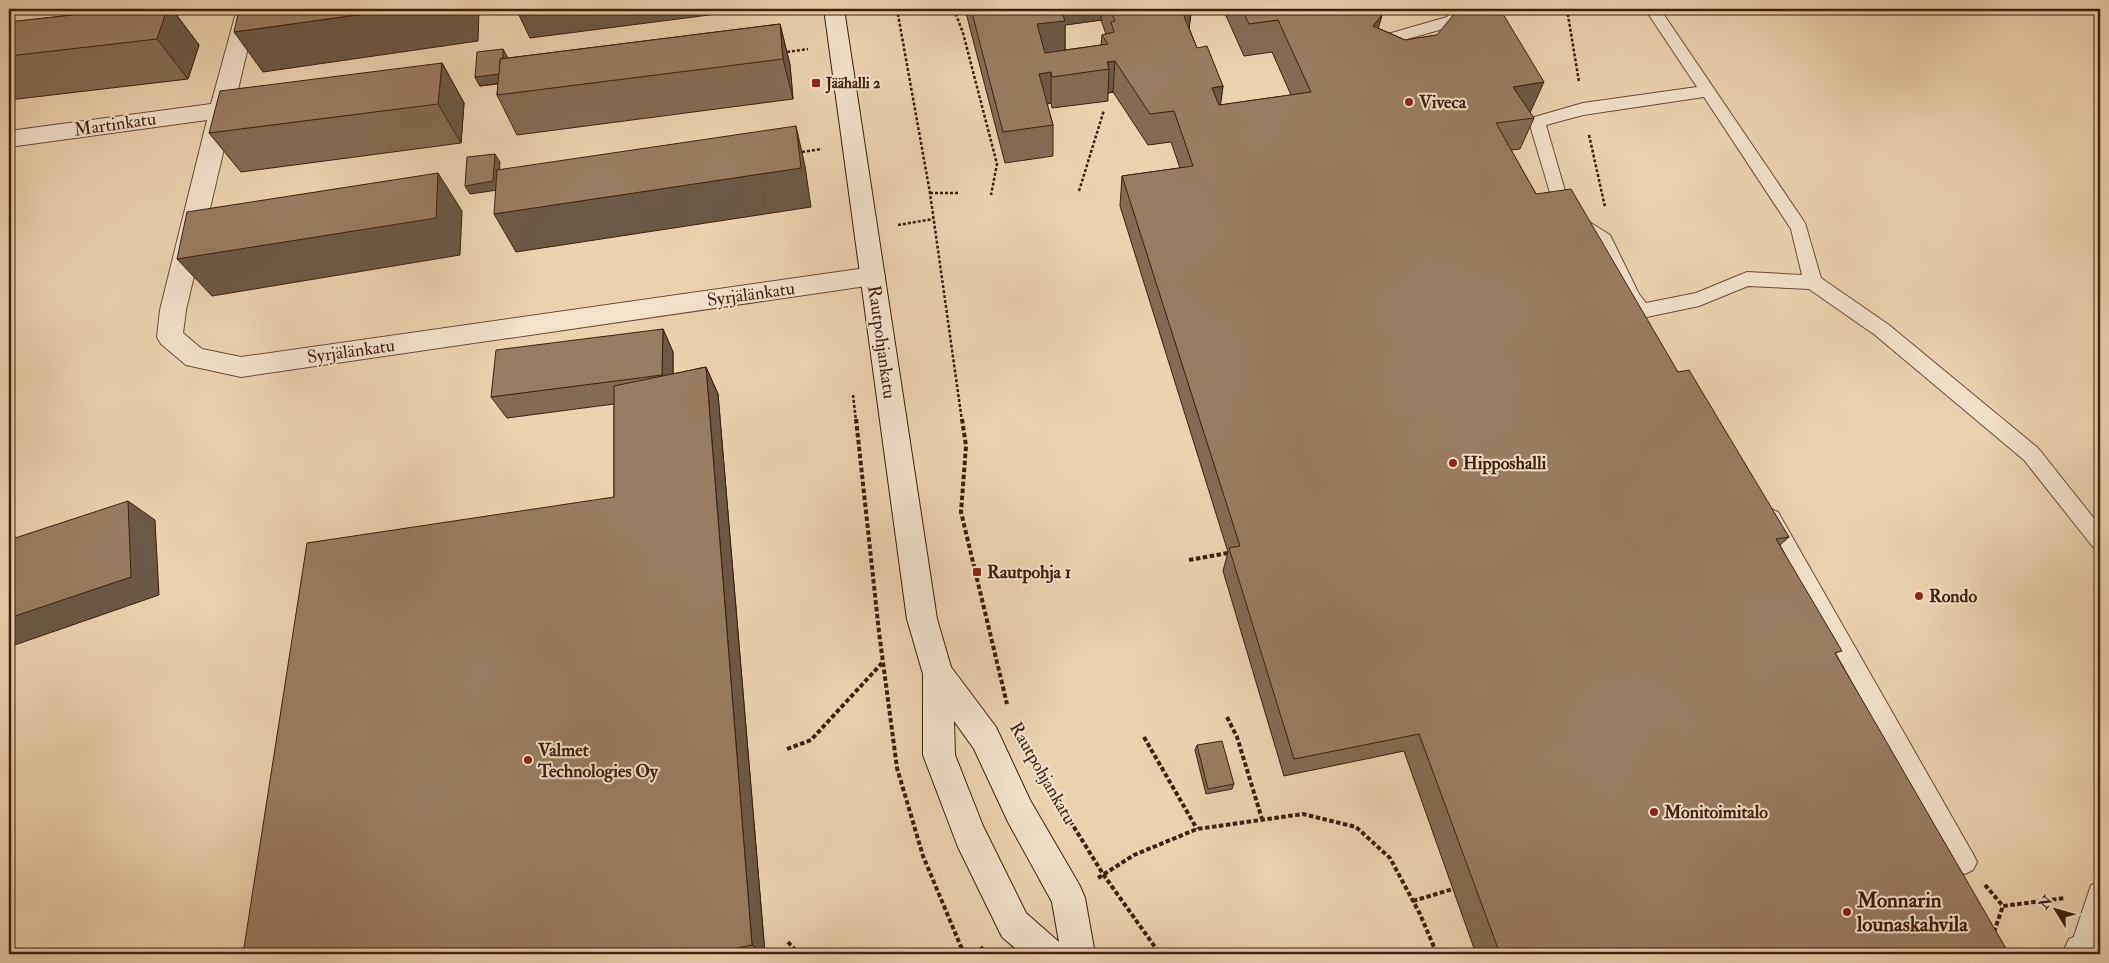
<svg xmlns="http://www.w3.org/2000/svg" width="2109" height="963" viewBox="0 0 2109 963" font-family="'IM FELL Double Pica',serif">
	<rect width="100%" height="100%" fill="#ecd3b0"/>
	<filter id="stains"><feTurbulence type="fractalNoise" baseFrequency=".004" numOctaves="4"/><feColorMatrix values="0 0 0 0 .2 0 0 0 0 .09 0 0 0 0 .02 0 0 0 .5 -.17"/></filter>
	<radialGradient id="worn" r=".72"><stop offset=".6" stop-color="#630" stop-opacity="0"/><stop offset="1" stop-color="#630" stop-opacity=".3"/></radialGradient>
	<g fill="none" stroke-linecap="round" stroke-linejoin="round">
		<g stroke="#6a4c36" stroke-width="2">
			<g id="lane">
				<polygon points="1456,9 1473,9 1457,25 1386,45 1381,44 1378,40 1381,36 1447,17"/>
				<path d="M 1645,9 L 1660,9 L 1805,223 L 1821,278 L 1889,325 L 2038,448 L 2100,526 L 2100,550 L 2093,547 L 2024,460 L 1875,335 L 1809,289 L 1748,286 L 1699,306 L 1642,318 L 1636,316 L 1626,303 L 1597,244 L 1571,228 L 1551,196 L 1529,122 L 1531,118 L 1583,103 L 1697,87 ZM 1704,97 L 1791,229 L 1802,275 L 1747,272 L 1696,293 L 1646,303 L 1639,294 L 1610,235 L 1583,218 L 1565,191 L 1546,125 L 1583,115 Z"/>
				<polygon points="1771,509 1778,512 1973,854 1977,862 1973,870 1965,874 1957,870 1764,524 1761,518 1764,512"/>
				<polygon points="2100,882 2100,930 2092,954 2070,954 2069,951 2091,885"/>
			</g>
		</g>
		<g stroke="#6a4c36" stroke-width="2">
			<g id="street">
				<polygon points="237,9 257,9 186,310 183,333 202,349 241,357 873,267 882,269 885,276 882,283 873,285 241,377 186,365 161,344 157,337 160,310 207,120 9,147 9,131 211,104"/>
				<polygon points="2081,934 2093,939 2098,951 2097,954 2062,954 2069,939"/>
			</g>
		</g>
		<g stroke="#3f1f0d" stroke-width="2">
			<path id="secondary" d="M 824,9 L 844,9 L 937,619 L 951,667 L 996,727 L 1030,800 L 1080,886 L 1085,898 L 1095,954 L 1022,954 L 1002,937 L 958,847 L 923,755 L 923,674 L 907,619 ZM 954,721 L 974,749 L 1008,822 L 1052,902 L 1059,942 L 1026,913 L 983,826 L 955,755 Z"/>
		</g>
		<g stroke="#3f1f0d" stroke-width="2.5" stroke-dasharray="3 2" stroke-linecap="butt">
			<polyline points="897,9 930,193 962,421"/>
			<polyline points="954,9 963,33 997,164 991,195"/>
			<polyline points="1567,9 1579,82"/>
			<polyline points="787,52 808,49"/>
			<polyline points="1589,135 1605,207"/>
			<polyline points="802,152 822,149"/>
			<polyline points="1079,191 1104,110"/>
			<polyline points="930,193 958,193"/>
			<polyline points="898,225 933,219"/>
			<polyline points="853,395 856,421"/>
		</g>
		<g stroke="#3f1f0d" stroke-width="4" stroke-dasharray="4.5 2.5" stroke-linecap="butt">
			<polyline points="856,419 879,632 897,768 923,856 964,954"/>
			<polyline points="962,419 966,446 961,512 1007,704"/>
			<polyline points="1189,560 1228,553"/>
			<polyline points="1227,717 1237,737 1262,819"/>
			<polyline points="1144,737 1197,829"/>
			<polyline points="787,749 811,740 882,663"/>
			<polyline points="1048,785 1103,874 1160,954"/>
			<polyline points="1098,878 1134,855 1197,829 1303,814 1356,827 1390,858 1420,914 1437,954"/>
			<polyline points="1985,885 2003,906 2065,898"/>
			<polyline points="1413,901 1453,889"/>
			<polyline points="1994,932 2003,906"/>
			<polyline points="788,942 799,954"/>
			<polyline points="974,954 984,947"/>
		</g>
		<use href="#lane" fill="#f3e2cc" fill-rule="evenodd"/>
		<use href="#street" fill="#f3e2cc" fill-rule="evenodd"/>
		<use href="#secondary" fill="#f3e2cc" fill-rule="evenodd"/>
	</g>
	<g fill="#846c54" stroke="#3f1f0d" fill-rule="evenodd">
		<polygon points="127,9 172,9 199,45 188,79 9,100 9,22"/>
		<path d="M 965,9 L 1218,9 L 1191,13 L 1189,28 L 1197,48 L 1223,86 L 1220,105 L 1291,95 L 1272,52 L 1244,56 L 1223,9 L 1383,9 L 1381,15 L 1382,15 L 1378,28 L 1405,40 L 1437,35 L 1503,14 L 1530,113 L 1534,118 L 1520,149 L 1511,150 L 1536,194 L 1678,372 L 1789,537 L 1780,545 L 1836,655 L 1996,954 L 1476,954 L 1404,751 L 1284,776 L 1223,571 L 1228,552 L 1120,206 L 1122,176 L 1180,168 L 1171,142 L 1148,145 L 1113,92 L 1108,93 L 1108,101 L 1052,108 L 1051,103 L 1047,104 L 1053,125 L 1053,156 L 1005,163 ZM 1101,20 L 1106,34 L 1102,35 L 1101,45 L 1065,50 L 1065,25 Z"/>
		<polygon points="780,24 790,65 793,99 517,135 497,95 498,84 480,86 475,77 508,58"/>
		<polygon points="442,63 464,103 461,143 241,172 209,133"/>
		<polygon points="663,329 673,352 673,374 706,367 718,394 765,954 243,954 614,497 614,404 507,418 491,397"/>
		<polygon points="1197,745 1234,784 1232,789 1206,794 1195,750"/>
	</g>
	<g fill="#6b5845" stroke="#3f1f0d">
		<polygon points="167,9 172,9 199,45 188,79 157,39"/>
		<polygon points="400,9 479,9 478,41 263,72 234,32"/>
		<polygon points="516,9 756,9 530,38"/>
		<polygon points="1057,9 1102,9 1101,20 1065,25 1065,52 1038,56 1037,24"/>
		<polygon points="1176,9 1218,9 1191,13 1189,29"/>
		<polygon points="1349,9 1383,9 1380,17"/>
		<polygon points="1499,9 1505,9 1494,39"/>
		<polygon points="1382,15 1373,47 1373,26"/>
		<polygon points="780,24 790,65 793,99 783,59"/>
		<polygon points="503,49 508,58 506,82 480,86 475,77"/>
		<polygon points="1115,61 1113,92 1108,93 1109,69 1107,62"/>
		<polygon points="442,63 464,103 461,143 438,104"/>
		<polygon points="1051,72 1051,103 1039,106 1039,74"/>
		<polygon points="1544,82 1530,113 1513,87"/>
		<polygon points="1223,86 1219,117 1212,88"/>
		<polygon points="796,126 805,166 811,207 516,252 494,214"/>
		<polygon points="495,154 500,162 498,190 470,194 465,186"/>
		<polygon points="438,173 462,211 460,255 212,296 177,259"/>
		<polygon points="663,329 673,352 673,396 662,375"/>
		<polygon points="706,367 718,394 765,954 752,945"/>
		<polygon points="128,501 155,520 159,595 9,647 9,618"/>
	</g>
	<g fill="#997d62" stroke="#3f1f0d">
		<polygon points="127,9 167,9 157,39 9,56 9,22"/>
		<polygon points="239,9 400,9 234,32"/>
		<polygon points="971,9 1061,9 1065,21 1037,24 1045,53 1108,44 1102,35 1114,32 1111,22 1115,21 1110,9 1181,9 1197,48 1207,46 1223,86 1212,88 1219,105 1311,92 1278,20 1249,24 1242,9 1366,9 1382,15 1373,26 1405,40 1437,35 1458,9 1500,9 1544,82 1513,87 1534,118 1496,123 1536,194 1571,189 1678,372 1689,370 1789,537 1776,539 1842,651 1835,653 2008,952 1996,954 1500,954 1419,734 1294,759 1229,548 1240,546 1122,176 1193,166 1174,111 1150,114 1115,61 1107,62 1109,69 1052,77 1051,72 1039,74 1053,125 1003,132"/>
		<polygon points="780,24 783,59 497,95 500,59"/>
		<polygon points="503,49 503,58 500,59 499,74 475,77 477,52"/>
		<polygon points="442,63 438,104 209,133 220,91"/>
		<polygon points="796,126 801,168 494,214 497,170"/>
		<polygon points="495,154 493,181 465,186 467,157"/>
		<polygon points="438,173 436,218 177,259 187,212"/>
		<polygon points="663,329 662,375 491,397 496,350"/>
		<polygon points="706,367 752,945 707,954 243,954 307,543 614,497 614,386"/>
		<polygon points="128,501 131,577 9,618 9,540"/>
		<polygon points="1222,741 1234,784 1208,789 1197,745"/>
	</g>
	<g fill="#8f2418" stroke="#f3e2cc" stroke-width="2">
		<rect x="811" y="78" width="10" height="10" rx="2.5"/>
		<circle cx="1409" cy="102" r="5"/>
		<circle cx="1453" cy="463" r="5"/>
		<rect x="972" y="567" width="10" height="10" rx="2.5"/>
		<circle cx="1919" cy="596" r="5"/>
		<circle cx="528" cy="760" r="5"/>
		<circle cx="1654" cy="812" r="5"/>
		<circle cx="1847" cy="912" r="5"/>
	</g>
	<g text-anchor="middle" stroke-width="4" stroke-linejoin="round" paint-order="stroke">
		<g font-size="15" font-weight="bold" fill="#3f1f0d" stroke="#f3e2cc" text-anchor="start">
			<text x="826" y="88">Jäähalli 2</text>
		</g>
		<g font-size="18" font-weight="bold" fill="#3f1f0d" stroke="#f3e2cc" text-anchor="start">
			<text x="1419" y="108">Viveca</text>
			<text x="1463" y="469">Hipposhalli</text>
			<text x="987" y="578">Rautpohja 1</text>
			<text x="1929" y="602">Rondo</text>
			<text x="538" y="756">Valmet<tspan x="538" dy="21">Technologies Oy</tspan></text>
			<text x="1664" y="818">Monitoimitalo</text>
		</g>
		<g font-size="18" fill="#3f1f0d" stroke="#f3e2cc">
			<text transform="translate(115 124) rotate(-8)" y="6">Martinkatu</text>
			<text transform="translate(751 294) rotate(-8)" y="6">Syrjälänkatu</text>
			<text transform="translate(882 342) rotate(82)" y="6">Rautpohjankatu</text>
			<text transform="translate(351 351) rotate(-8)" y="6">Syrjälänkatu</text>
			<text transform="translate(1043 773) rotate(60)" y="6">Rautpohjankatu</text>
		</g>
		<g font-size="21" font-weight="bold" fill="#3f1f0d" stroke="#f3e2cc" text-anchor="start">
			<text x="1857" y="907">Monnarin<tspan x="1857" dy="24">lounaskahvila</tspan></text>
		</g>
	</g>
	<rect width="2109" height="963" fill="none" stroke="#ecd3b0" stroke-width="30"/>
	<rect x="10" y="10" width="2089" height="943" fill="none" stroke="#3f1f0d" stroke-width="2.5"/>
	<rect x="15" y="15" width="2079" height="933" fill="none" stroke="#3f1f0d"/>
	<g transform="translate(2056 910) rotate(307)" stroke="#f3e2cc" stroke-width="4" paint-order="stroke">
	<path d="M0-4L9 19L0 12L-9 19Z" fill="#3f1f0d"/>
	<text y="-8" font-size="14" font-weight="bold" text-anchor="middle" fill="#3f1f0d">N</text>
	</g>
	<rect width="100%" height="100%" filter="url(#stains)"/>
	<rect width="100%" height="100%" fill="url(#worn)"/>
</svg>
